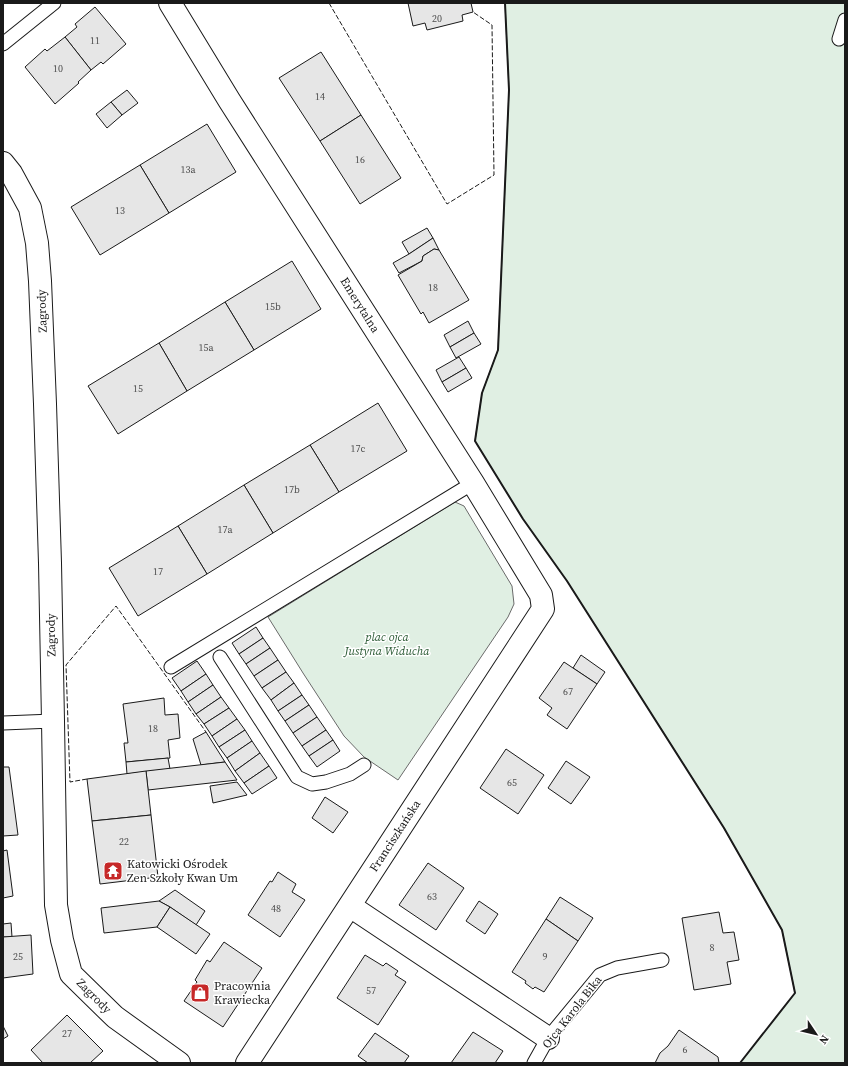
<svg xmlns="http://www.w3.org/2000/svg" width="848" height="1066" viewBox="0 0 848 1066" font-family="'Source Serif 4',serif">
	<rect width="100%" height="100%" fill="#fff"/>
	<g fill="#e0efe3" stroke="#6a6a6a">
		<polygon points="505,3 845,3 845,1063 740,1063 795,993 782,930 721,823 567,581 523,519 475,441 482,393 498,350 509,90"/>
		<polygon points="455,502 464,506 512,586 514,604 508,617 398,780 364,757 344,736 303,673 268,617"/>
	</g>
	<g fill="#e6e6e6" stroke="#1a1a1a">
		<polygon points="408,3 471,3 473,12 462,15 463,21 427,30 425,23 413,26"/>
		<polygon points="95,7 126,44 103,64 101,62 91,70 65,37 77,27 75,24"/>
		<polygon points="65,37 91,70 78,82 79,83 55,104 25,67 45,49 47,51"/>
		<polygon points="321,52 361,115 320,141 279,78"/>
		<polygon points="127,90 138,103 122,115 111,102"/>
		<polygon points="111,102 122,115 107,128 96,114"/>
		<polygon points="361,115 401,178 360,204 320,141"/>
		<polygon points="207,124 236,172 169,213 140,165"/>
		<polygon points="140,165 169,213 100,255 71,207"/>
		<polygon points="427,228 433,238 409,254 402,242"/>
		<polygon points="433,238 439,250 434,249 423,256 422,261 399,273 393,263 409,254"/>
		<polygon points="434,249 439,250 469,300 429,323 423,312 421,314 398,275 422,261 423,256"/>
		<polygon points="292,261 321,309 254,350 225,302"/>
		<polygon points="225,302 254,350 187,391 159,343"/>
		<polygon points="468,321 474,333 450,347 444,335"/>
		<polygon points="474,333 481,344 456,358 450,347"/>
		<polygon points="159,343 187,391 118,434 88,386"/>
		<polygon points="459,357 466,368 442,382 436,370"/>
		<polygon points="466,368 472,378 448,392 442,382"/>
		<polygon points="378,403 407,451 339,492 310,445"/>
		<polygon points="310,445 339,492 273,533 244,485"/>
		<polygon points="244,485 273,533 207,574 178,526"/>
		<polygon points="178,526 207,574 138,616 109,568"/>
		<polygon points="256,627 263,638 239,654 232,643"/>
		<polygon points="263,638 270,648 246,664 239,654"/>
		<polygon points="270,648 278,660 254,676 246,664"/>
		<polygon points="581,655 605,672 597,684 573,668"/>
		<polygon points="278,660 286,672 262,688 254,676"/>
		<polygon points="197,661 206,674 181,691 172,678"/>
		<polygon points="564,662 597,684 567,729 547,715 552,708 539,698"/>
		<polygon points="286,672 294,683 271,700 262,688"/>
		<polygon points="206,674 213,685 188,702 181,691"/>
		<polygon points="294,683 302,695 278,711 271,700"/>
		<polygon points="213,685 221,697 196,714 188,702"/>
		<polygon points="302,695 309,705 285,721 278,711"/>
		<polygon points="221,697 229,708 204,724 196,714"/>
		<polygon points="164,698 165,715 178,714 180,738 168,740 170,758 126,762 124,743 128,743 123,704"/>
		<polygon points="309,705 317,717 293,733 285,721"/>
		<polygon points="229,708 237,719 212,736 204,724"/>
		<polygon points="317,717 326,730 302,746 293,733"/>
		<polygon points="237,719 245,730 219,747 212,736"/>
		<polygon points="245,730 252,741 227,758 219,747"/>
		<polygon points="326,730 333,740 309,756 302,746"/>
		<polygon points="206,732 225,762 201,765 193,739"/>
		<polygon points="333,740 340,751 317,767 309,756"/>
		<polygon points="252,741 260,753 235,771 227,758"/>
		<polygon points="506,749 544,775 518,814 480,788"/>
		<polygon points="260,753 269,766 244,783 235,771"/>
		<polygon points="168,758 170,769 127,774 126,762"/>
		<polygon points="566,761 590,777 571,804 548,788"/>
		<polygon points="225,762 237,780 148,790 146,771"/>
		<polygon points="269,766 277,778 252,794 244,783"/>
		<polygon points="3,767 9,767 18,835 3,836"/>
		<polygon points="146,771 151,815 92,821 87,779"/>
		<polygon points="237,782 247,795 213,803 210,786"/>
		<polygon points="325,797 348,812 333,833 312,818"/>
		<polygon points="151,815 158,877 100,884 92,821"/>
		<polygon points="7,850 13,896 3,898 3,851"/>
		<polygon points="428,863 464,888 436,930 399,905"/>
		<polygon points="278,872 296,884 292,892 305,900 280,937 248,915 270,881 272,882"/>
		<polygon points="175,890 205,911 196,925 170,907 159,901"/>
		<polygon points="560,897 593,918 578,941 546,919"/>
		<polygon points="159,901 170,907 157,927 104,933 101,908"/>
		<polygon points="479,901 498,914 485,934 466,921"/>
		<polygon points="170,907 210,934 196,954 157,927"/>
		<polygon points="719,912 723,933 734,932 739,960 727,962 731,984 694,990 682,918"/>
		<polygon points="546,919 578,941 544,992 535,987 533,989 525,983 526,981 512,972"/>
		<polygon points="11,923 12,937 3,937 3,924"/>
		<polygon points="31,935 33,974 3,978 3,937"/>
		<polygon points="224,942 262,968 223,1027 184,1001 197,982 195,980 207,960 210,962"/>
		<polygon points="365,955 383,966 386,963 398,971 395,975 406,982 378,1025 337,998"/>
		<polygon points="67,1015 103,1051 90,1063 43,1063 31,1050"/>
		<polygon points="3,1026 8,1036 3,1039"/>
		<polygon points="679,1030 718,1057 719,1063 655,1063 660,1053 668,1046"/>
		<polygon points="473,1032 503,1051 495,1063 451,1063"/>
		<polygon points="375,1033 409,1056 404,1063 368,1063 358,1056"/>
	</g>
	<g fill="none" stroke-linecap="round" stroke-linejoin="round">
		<g stroke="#1a1a1a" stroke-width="15">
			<g id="lane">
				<polyline points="839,39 845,20"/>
				<polyline points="3,44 54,3"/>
				<polyline points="220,657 297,777 312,784 326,782 350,774 364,765"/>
				<polyline points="171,667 473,483"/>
				<polyline points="3,723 53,721"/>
				<polyline points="534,1063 548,1038 600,975 617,968 662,960"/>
			</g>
		</g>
		<g stroke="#1a1a1a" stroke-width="24">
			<g id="street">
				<polyline points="170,3 229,100 473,483 541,595 543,609 247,1063"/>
				<polyline points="3,163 11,173 30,208 37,243 40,281 45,404 50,563 53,721 56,905 62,940 71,974 115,1017 179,1063"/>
				<polyline points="350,906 548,1038"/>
			</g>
		</g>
		<use href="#lane" stroke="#fff" stroke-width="13"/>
		<use href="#street" stroke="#fff" stroke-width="22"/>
		<g stroke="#1a1a1a" stroke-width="1" stroke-dasharray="5 2" stroke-linecap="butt">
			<polyline points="329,3 447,204 494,175 492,25 473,12"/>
			<polyline points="87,779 70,782 66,665 116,606 206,732"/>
		</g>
		<polyline stroke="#1a1a1a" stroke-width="2" points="505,3 509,90 498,350 482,393 475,441 523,519 567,581 724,828 782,930 795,993 740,1063"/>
	</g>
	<defs>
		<g id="temple-square" transform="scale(1)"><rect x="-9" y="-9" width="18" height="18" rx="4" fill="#c62828" stroke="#fff"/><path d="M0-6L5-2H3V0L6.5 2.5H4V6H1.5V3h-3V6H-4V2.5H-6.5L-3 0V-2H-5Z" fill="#fff"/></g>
		<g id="shop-square" transform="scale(1)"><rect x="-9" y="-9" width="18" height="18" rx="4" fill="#c62828" stroke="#fff"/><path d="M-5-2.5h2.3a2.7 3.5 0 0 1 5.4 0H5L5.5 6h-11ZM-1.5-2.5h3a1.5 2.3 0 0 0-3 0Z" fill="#fff"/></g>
	</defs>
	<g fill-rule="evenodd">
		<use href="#temple-square" x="113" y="871"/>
		<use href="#shop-square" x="200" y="993"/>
	</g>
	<g text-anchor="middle" stroke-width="3" stroke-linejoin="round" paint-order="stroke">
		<g font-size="10" fill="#4d4d4d">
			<text x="437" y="22">20</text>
			<text x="95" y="44">11</text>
			<text x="58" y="72">10</text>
			<text x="320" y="100">14</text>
			<text x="360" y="163">16</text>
			<text x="188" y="173">13a</text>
			<text x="120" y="214">13</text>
			<text x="433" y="291">18</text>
			<text x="273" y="310">15b</text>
			<text x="206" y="351">15a</text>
			<text x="138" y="392">15</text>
			<text x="358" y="452">17c</text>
			<text x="292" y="493">17b</text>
			<text x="225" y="533">17a</text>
			<text x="158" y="575">17</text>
			<text x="568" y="695">67</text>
			<text x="153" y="732">18</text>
			<text x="512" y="786">65</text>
			<text x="124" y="845">22</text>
			<text x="432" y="900">63</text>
			<text x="276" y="912">48</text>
			<text x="712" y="951">8</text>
			<text x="18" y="960">25</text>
			<text x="545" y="960">9</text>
			<text x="371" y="994">57</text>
			<text x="67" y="1037">27</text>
			<text x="685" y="1053">6</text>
		</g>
		<g font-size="12" fill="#1a1a1a" stroke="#fff">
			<text transform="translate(360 305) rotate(58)" y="4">Emerytalna</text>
			<text transform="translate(42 311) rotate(-92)" y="4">Zagrody</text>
			<text transform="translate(51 635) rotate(-91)" y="4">Zagrody</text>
			<text transform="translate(395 836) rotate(-57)" y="4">Franciszkańska</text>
			<text transform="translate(94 996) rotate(45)" y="4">Zagrody</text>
			<text transform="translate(572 1012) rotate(-52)" y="4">Ojca Karola Bika</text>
		</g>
		<g font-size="12" font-style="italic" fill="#2b5a34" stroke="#fff">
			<text x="387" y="641">plac ojca<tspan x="387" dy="14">Justyna Widucha</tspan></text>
		</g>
		<g font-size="12" fill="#1a1a1a" stroke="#fff" text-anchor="start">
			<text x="127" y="868">Katowicki Ośrodek<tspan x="127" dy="14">Zen Szkoły Kwan Um</tspan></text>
			<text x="214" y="990">Pracownia<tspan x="214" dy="14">Krawiecka</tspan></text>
		</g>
	</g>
	<rect width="848" height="1066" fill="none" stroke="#1a1a1a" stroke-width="8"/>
	<g transform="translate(816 1034) rotate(125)" stroke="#ffffff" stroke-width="3" paint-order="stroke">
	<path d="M0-3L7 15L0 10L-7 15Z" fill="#1a1a1a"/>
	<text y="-6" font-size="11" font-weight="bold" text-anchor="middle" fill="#1a1a1a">N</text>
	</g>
</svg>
